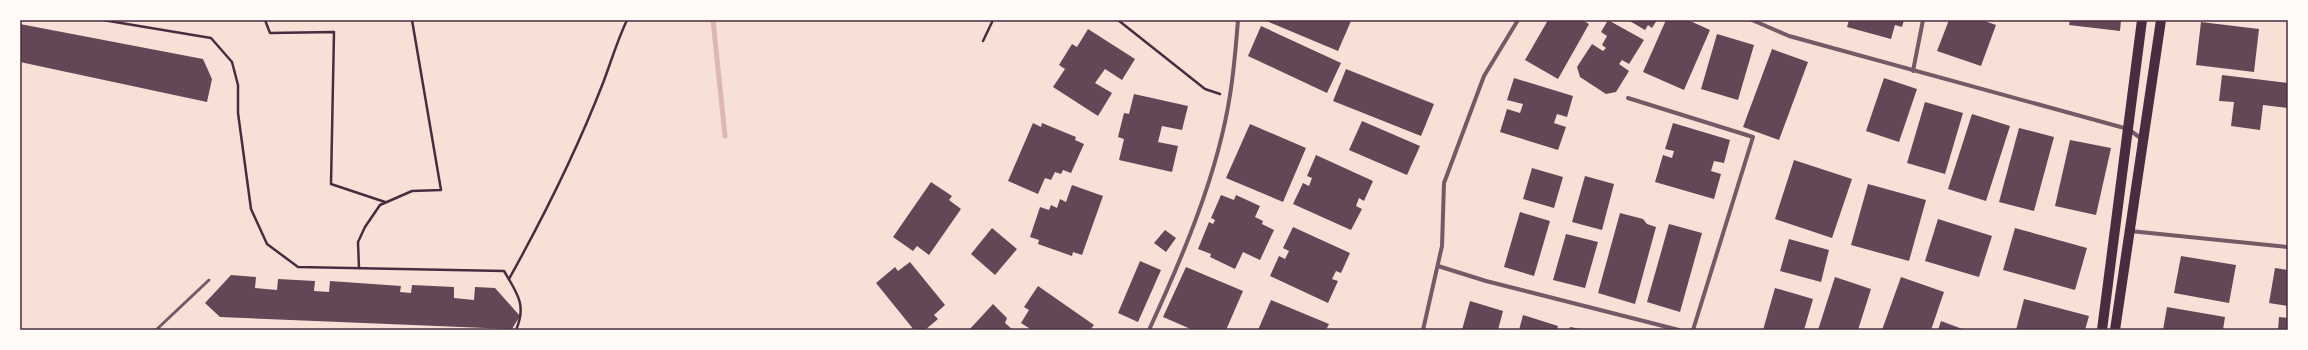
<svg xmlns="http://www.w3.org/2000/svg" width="2308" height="350" viewBox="0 0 2308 350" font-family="'Space Grotesk',sans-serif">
	<rect width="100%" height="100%" fill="#f7e1d7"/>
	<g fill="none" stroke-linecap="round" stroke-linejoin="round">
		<polyline stroke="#dcb8b0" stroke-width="5" points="713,20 725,136"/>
	</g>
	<g fill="#644757">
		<polygon points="1264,20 1349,20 1351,21 1338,51"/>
		<polygon points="1548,20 1582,20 1589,24 1558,79 1525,60"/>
		<polygon points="1608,20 1644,40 1629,64 1622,60 1619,64 1629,71 1616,92 1606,94 1580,77 1577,67 1592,44 1603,51 1606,48 1602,45 1607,36 1601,32"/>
		<polygon points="1628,20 1657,20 1652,28 1648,25 1645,30"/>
		<polygon points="1666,20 1688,20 1710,30 1684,90 1643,72"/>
		<polygon points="1849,20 1904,20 1902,27 1895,25 1891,39 1847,27"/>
		<polygon points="1949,20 1982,20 1996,25 1981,66 1937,51"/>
		<polygon points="2070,20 2121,20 2120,31 2069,25"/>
		<polygon points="2201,22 2259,29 2254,72 2196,65"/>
		<polygon points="20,24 203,59 212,79 207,102 20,62"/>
		<polygon points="1261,26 1341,63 1327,93 1248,56"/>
		<polygon points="1088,29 1135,59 1122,80 1105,69 1095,83 1112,93 1098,116 1053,87 1065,69 1059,65 1072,44 1077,47"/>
		<polygon points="1717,34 1754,45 1738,100 1701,89"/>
		<polygon points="1772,49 1808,62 1779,140 1743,127"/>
		<polygon points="1346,69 1434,104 1421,136 1333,101"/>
		<polygon points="2222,75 2288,83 2288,108 2263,105 2260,130 2231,126 2234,102 2219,101"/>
		<polygon points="1514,78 1573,96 1567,117 1557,114 1554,123 1566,127 1558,150 1500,132 1507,109 1520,113 1523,104 1507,100"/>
		<polygon points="1884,78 1917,89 1899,142 1866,131"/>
		<polygon points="1134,94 1188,106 1182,130 1162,126 1158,142 1178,146 1172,172 1119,160 1124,139 1118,137 1124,113 1129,114"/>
		<polygon points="1925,102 1963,113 1945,174 1907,163"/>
		<polygon points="1972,114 2010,126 1986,201 1948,189"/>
		<polygon points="1362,121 1420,146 1407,175 1349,150"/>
		<polygon points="1033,123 1041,127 1042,123 1076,137 1075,140 1084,144 1071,173 1063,170 1061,174 1055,172 1051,180 1045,178 1038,194 1008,181"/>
		<polygon points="1673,123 1730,140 1724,163 1714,161 1711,171 1721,174 1714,199 1655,182 1663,155 1672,158 1674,151 1665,149"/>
		<polygon points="1250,124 1306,148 1283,202 1226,178"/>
		<polygon points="2019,128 2054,137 2034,211 1999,202"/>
		<polygon points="2070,140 2111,148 2096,215 2055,206"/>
		<polygon points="1316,155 1373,181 1364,201 1359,198 1356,206 1362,209 1351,230 1293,204 1303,183 1309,186 1312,178 1307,176"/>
		<polygon points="1794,160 1852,179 1832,238 1775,219"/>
		<polygon points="1532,168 1563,177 1554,208 1523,199"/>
		<polygon points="1585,176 1614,184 1602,230 1572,222"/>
		<polygon points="931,182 952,196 949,200 961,209 929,255 917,246 913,251 893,237"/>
		<polygon points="1868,184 1926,200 1909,261 1851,245"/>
		<polygon points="1072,185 1103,196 1082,255 1073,252 1072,256 1038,244 1039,240 1030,237 1040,207 1049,210 1051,205 1057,208 1060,199 1066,202"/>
		<polygon points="1221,195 1234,200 1236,195 1260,206 1255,217 1263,221 1262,224 1274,230 1260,260 1243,252 1235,269 1210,257 1211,254 1198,249 1209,222 1213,224 1215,220 1211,218"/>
		<polygon points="1520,212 1550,221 1534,276 1504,267"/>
		<polygon points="1620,213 1643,219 1647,224 1656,227 1635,304 1598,293"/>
		<polygon points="1938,219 1992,236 1979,277 1925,261"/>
		<polygon points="1669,224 1702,233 1680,312 1647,302"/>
		<polygon points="1293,227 1350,253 1341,273 1336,271 1332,279 1338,281 1328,303 1270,276 1279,256 1285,259 1289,251 1283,248"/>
		<polygon points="992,228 1017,249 995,275 971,254"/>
		<polygon points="2015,228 2087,248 2075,290 2003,270"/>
		<polygon points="1165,230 1176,238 1166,252 1154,243"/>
		<polygon points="1566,234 1598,242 1585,288 1553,280"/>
		<polygon points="1789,239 1829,250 1821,282 1780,271"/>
		<polygon points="2181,256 2236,265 2229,303 2174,293"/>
		<polygon points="1140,261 1161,270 1138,322 1118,313"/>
		<polygon points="910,262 945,305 934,315 938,319 925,330 914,330 876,283 895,267 898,271"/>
		<polygon points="1186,267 1243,291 1226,330 1193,330 1163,317"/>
		<polygon points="2275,268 2288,270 2288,306 2269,303"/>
		<polygon points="231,275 256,277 255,288 277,290 278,279 315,281 314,291 329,292 330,281 401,286 400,292 411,293 412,285 454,287 454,298 474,300 475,287 495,288 520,316 512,329 220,317 205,303"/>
		<polygon points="1835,277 1871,289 1858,330 1818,330"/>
		<polygon points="1901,277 1944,292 1931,330 1882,330"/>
		<polygon points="1038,286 1094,325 1090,330 1032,330 1021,323 1029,310 1024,307"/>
		<polygon points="1775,288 1813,299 1804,330 1763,330"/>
		<polygon points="2024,299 2089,316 2085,330 2016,330"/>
		<polygon points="1271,300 1329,324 1326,330 1258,330"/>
		<polygon points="1470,301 1503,311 1498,330 1462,330"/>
		<polygon points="993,304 1007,318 1005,323 1013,330 969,330"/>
		<polygon points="2167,307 2225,317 2223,330 2163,330"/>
		<polygon points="1523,315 1558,326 1557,330 1519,330"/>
		<polygon points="2279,317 2288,318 2288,330 2278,330"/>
		<polygon points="1941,321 1965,330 1938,330"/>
		<polygon points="1570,327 1581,329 1581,330 1569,330"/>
	</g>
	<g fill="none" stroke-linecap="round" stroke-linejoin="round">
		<g stroke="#4a2c40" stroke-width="2.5">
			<path d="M 103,20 L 211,38 L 232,62 L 238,85 L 238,113 L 251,209 L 267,244 L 298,267 L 504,271 C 517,293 527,305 516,330"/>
			<polyline points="265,20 270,33 334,32 331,184 385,202"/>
			<polyline points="1118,20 1205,89 1220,94"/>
			<polyline points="983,41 993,20"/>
			<polyline points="359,268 358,242 365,227 380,205 412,191 441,190 412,20"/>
			<path d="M 509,279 C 544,216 577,150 603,83 C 611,62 617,41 627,20"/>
		</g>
		<polyline stroke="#755966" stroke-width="3" points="156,330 209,280"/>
		<g stroke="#755966" stroke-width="4">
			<polyline points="1752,20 1789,36 2128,129 2142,139"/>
			<polyline points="1913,71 1923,20"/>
			<polyline points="1628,98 1753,137 1693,330"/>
			<polyline points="2130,231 2288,247"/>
			<polyline points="1438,266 1486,281 1679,330"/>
			<path d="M 1149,330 C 1182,258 1218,174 1230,95 C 1234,71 1236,45 1238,20"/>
			<polyline points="1423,330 1442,246 1444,183 1484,76 1518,20"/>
		</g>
		<g stroke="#4a2c40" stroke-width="10">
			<polyline points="2102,330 2142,20"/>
			<polyline points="2115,330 2161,20"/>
		</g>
	</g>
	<rect width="2308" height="350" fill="none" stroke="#fffaf5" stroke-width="42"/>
	<rect x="21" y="21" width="2266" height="308" fill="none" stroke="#4a2c40" stroke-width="1.5"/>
</svg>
